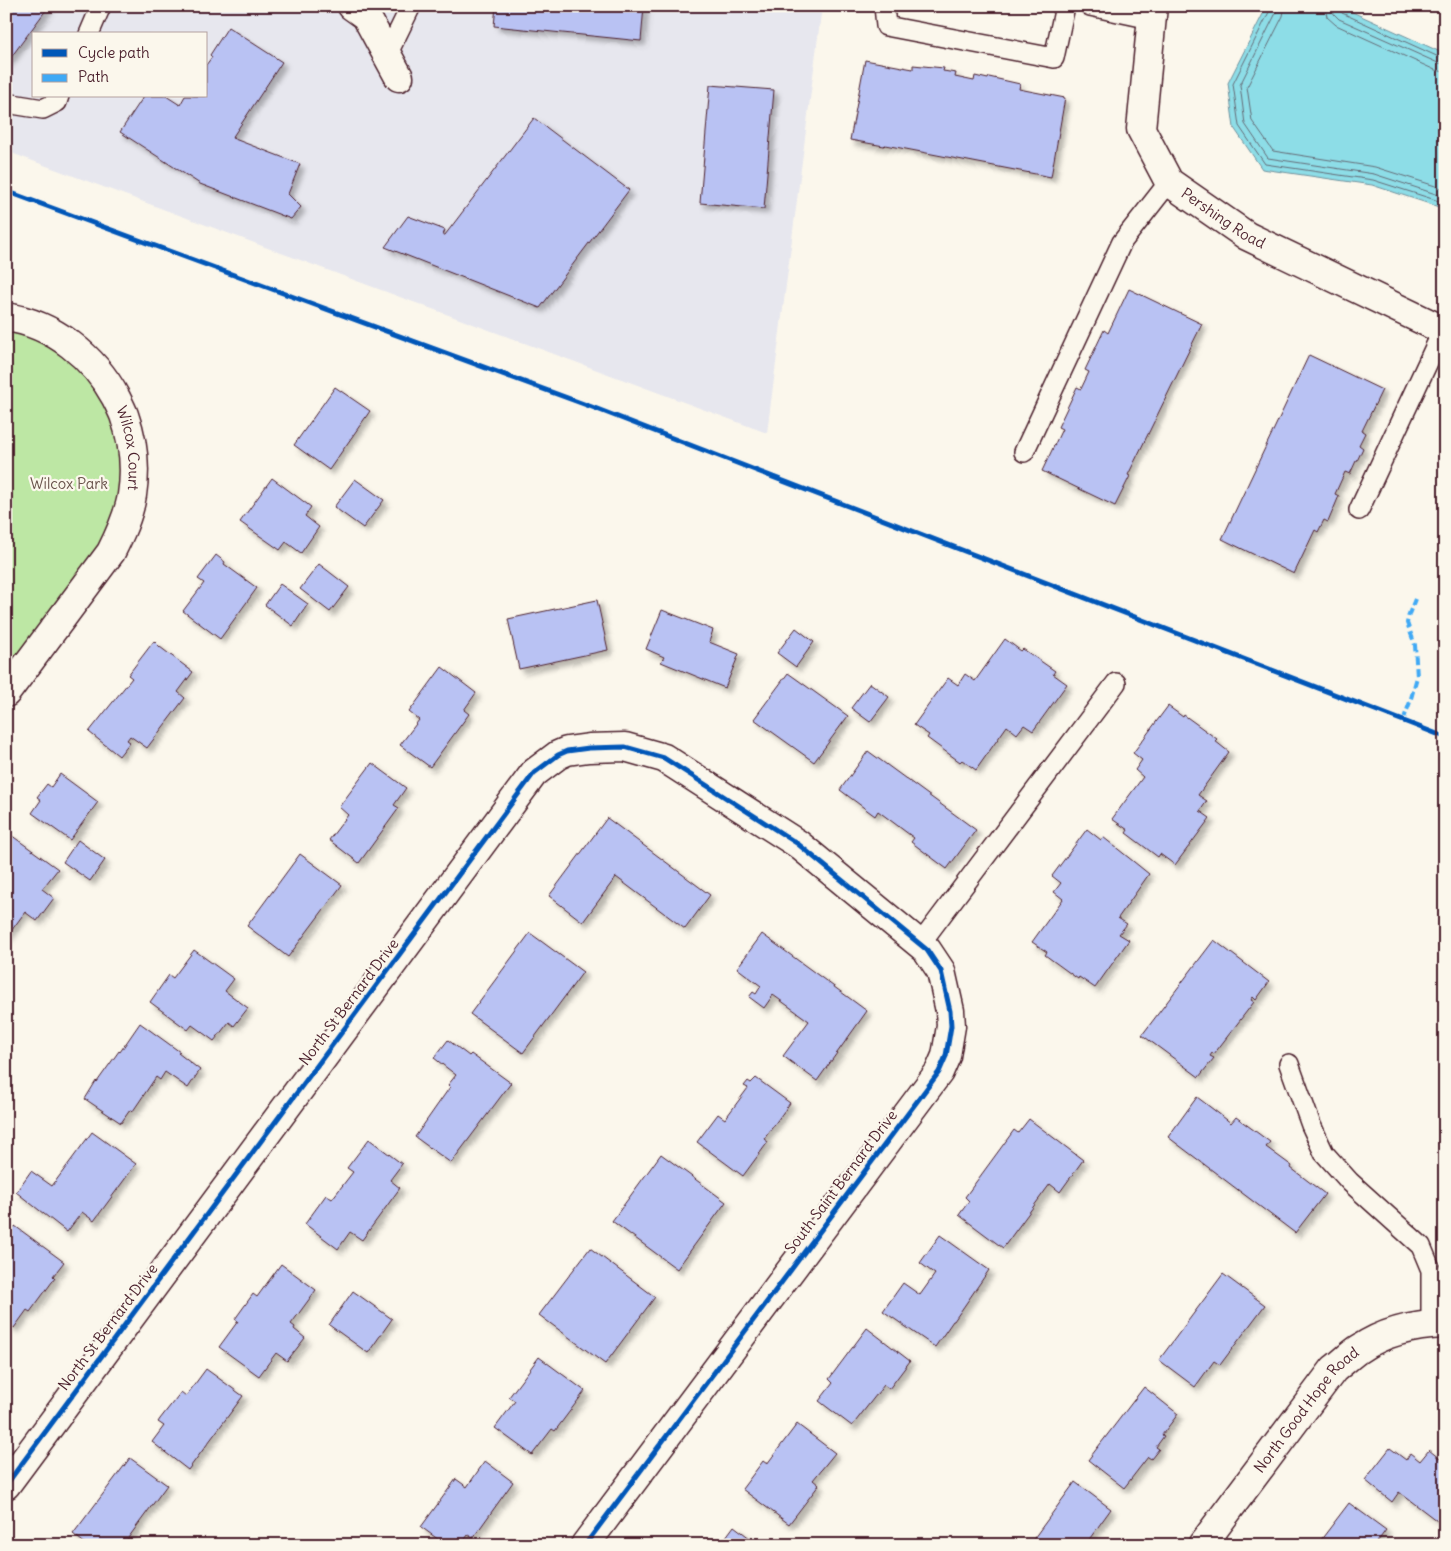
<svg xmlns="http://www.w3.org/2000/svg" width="1451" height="1551" viewBox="0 0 1451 1551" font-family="Delius,sans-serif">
	<defs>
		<filter id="shadow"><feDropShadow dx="4.5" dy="4.5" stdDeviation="2.5" flood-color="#0004"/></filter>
	</defs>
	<rect width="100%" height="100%" fill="#fbf7ec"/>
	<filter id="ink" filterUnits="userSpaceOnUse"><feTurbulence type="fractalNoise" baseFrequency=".02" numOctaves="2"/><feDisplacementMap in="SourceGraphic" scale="10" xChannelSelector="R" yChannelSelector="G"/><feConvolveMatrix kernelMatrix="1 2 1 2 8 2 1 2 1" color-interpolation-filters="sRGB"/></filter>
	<g filter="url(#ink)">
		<path fill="#e7e7ee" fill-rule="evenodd" d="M 6,6 L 822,6 L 767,433 L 6,151 ZM 34,34 L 206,34 L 206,96 L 34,96 Z"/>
		<polygon fill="#bde7a4" stroke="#848368" points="6,317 107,382 132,495 6,693"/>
		<polygon fill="#8ddde7" stroke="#72919c" points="1267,6 1339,6 1445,54 1445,209 1372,185 1262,169 1234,128 1228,83"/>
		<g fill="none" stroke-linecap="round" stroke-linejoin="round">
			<g stroke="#656b76" stroke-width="1">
				<polyline points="1271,6 1270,10 1233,84 1239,126 1265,164 1373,180 1445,203"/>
				<polyline points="1277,6 1276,13 1240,85 1245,124 1268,158 1374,174 1445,197"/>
				<polyline points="1285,6 1283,16 1247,87 1252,121 1273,151 1375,167 1445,189"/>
				<polyline points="1325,6 1327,17 1336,25 1435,70 1445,72"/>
				<polyline points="1332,6 1334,14 1339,19 1438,63 1445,64"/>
				<polyline points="1338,6 1339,10 1342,13 1441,58 1445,58"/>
			</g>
		</g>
		<g fill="#b9c2f3" stroke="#4a1f2b" filter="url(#shadow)">
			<polygon points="6,6 49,6 6,64"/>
			<polygon points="496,6 644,6 641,41 494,26"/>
			<polygon points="228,27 282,62 232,138 300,164 288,194 301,207 291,219 200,184 120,132 144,96 166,96 180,105 185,96 206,96 206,65 212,57 210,55"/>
			<polygon points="865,60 913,69 913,65 944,68 943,71 956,73 955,77 974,81 975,76 988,79 989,77 1020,84 1019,89 1065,98 1051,177 885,145 884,146 850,140"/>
			<polygon points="710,85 774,90 764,209 700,203"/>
			<polygon points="534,118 629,190 540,308 385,247 408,216 445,230 443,235 445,235"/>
			<polygon points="1129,289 1202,324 1128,475 1130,476 1115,506 1042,471 1062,429 1058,427 1077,387 1081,389 1089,372 1085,370 1104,330 1108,333"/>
			<polygon points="1309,355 1382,390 1362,431 1365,433 1359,445 1363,448 1357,461 1356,461 1350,474 1345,472 1335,494 1339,496 1328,522 1324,520 1318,532 1315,530 1294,574 1222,539"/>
			<polygon points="335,387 370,411 329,470 294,445"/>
			<polygon points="272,478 311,507 305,516 319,527 301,553 286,542 280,550 240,522"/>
			<polygon points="355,479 384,500 363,528 334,507"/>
			<polygon points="216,555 225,562 224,564 257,588 220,639 183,611 204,583 198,579"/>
			<polygon points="319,564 349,587 330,612 300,589"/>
			<polygon points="280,584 308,604 293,626 265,605"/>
			<polygon points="597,600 608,650 519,669 508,619"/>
			<polygon points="662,610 713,630 709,642 739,654 725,688 661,662 664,657 646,649"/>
			<polygon points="796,628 814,642 796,667 777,653"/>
			<polygon points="1005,639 1021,651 1023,649 1055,671 1053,674 1067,684 1033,731 1024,725 1017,734 1007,726 976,770 962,760 960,762 927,738 929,735 914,725 948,678 958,685 965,674 975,681"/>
			<polygon points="154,641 160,647 193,672 178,692 185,698 147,748 130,736 127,740 130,742 119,756 89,732 132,678 128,675"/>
			<polygon points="442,667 476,693 464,710 469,714 430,767 400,745 419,720 409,712"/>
			<polygon points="788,673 848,716 814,762 754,719"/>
			<polygon points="870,683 889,697 870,722 851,708"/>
			<polygon points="1168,706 1183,717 1184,715 1217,739 1215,741 1229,752 1198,795 1207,801 1200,811 1210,818 1175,865 1160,854 1158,857 1126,833 1128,830 1112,819 1143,777 1135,770 1142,760 1133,753"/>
			<polygon points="868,751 976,830 947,869 911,842 914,838 878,811 875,816 840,790"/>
			<polygon points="372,763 406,788 394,805 399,808 359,863 329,840 348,815 339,807"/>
			<polygon points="60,774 98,802 70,840 32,813 41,800 37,797 47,784 51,787"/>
			<polygon points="607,818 710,895 685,929 616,877 583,922 549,896"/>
			<polygon points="1087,829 1101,840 1103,837 1149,874 1118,918 1127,924 1119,934 1129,940 1095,988 1079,977 1078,979 1045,955 1047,952 1032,942 1063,899 1054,892 1061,883 1052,876"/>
			<polygon points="11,835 58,869 42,889 54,898 37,921 25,912 6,938 6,841"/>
			<polygon points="78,840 105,860 90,881 63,862"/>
			<polygon points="300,854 342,885 288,957 247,926"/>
			<polygon points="530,933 583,972 523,1053 470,1014"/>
			<polygon points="762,934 867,1011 817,1081 783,1056 809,1021 773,995 764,1008 749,997 753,992 756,994 761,986 737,968"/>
			<polygon points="1214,940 1269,982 1256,1000 1253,997 1251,1000 1254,1002 1214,1054 1212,1053 1210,1056 1214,1058 1199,1077 1142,1035"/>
			<polygon points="194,950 234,979 225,991 248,1008 234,1026 229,1022 214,1041 192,1025 188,1030 150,1002 169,975 173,978"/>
			<polygon points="140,1023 180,1052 178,1053 200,1070 188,1088 165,1072 160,1080 156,1077 133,1111 130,1110 121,1123 85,1099 96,1081 97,1082 119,1051 120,1052"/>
			<polygon points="448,1040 469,1056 471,1054 511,1083 451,1163 415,1137 450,1087 448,1085 456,1075 434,1058"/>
			<polygon points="756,1078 790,1103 764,1139 768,1142 743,1176 697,1142 718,1114 725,1119 748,1088 744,1086 748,1081 751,1083"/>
			<polygon points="1197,1097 1231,1123 1236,1117 1270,1142 1266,1147 1292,1166 1291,1168 1325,1194 1295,1233 1168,1137"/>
			<polygon points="1029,1119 1083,1160 1060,1192 1050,1184 1003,1248 959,1215 969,1201 965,1197 1014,1130 1018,1133"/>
			<polygon points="92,1132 136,1164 94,1221 82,1212 67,1232 16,1192 31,1171 52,1186"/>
			<polygon points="369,1139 402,1164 390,1180 400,1188 362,1240 350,1232 338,1249 305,1224 326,1195 332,1199 353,1172 347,1168"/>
			<polygon points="661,1154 726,1202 677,1269 612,1221"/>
			<polygon points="15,1226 64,1262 53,1276 55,1278 30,1312 27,1310 14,1328 6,1322 6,1238"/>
			<polygon points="940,1235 989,1270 954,1321 953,1321 935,1347 883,1311 903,1283 920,1295 935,1274 920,1263"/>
			<polygon points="590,1248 655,1297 605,1364 539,1315"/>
			<polygon points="281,1264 316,1290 291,1324 295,1327 294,1329 305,1338 287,1361 276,1353 259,1376 219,1347 238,1321 235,1319 253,1294 257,1297"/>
			<polygon points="1223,1274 1265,1305 1220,1365 1214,1361 1195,1387 1159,1360"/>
			<polygon points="353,1291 392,1319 368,1353 329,1325"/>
			<polygon points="867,1328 910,1361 889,1389 884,1385 852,1426 819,1401 833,1383 829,1379"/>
			<polygon points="539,1357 585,1391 555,1431 552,1429 532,1455 495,1428 515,1401 509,1397"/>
			<polygon points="206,1369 243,1396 188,1470 152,1442 164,1426 158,1422 160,1419 181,1392 186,1396"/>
			<polygon points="1144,1387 1178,1414 1162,1435 1164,1436 1156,1447 1159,1449 1151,1459 1148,1457 1124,1488 1088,1460"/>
			<polygon points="797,1424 835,1453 813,1480 819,1485 789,1524 742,1489 763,1461 767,1464"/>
			<polygon points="1390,1448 1406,1460 1410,1453 1420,1461 1429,1450 1445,1463 1445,1527 1399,1492 1392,1502 1365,1480"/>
			<polygon points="130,1458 167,1485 123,1545 87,1545 73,1534"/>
			<polygon points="485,1461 513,1482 473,1538 468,1535 461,1545 446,1545 421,1527 456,1479 467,1487"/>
			<polygon points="1075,1482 1111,1509 1085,1545 1029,1545"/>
			<polygon points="1349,1503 1386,1530 1375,1545 1317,1545"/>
			<polygon points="734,1526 759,1545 720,1545"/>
		</g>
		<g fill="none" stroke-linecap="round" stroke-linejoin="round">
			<g stroke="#4a1f2b" stroke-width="22">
				<g id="service">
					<polyline points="884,6 886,26 1054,58 1065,6"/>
					<polyline points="1090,6 1151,19"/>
					<polyline points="89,34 101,6"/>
					<polyline points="387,55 411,6"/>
					<polyline points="6,103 43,109 57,102 59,96"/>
					<polyline points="1024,452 1122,242 1169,182"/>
					<polyline points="1359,510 1443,330"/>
					<polyline points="920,944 1116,683"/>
					<polyline points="1289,1064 1311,1125 1324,1153 1350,1182 1421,1246 1431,1270 1431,1325"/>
				</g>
			</g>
			<g stroke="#4a1f2b" stroke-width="31">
				<g id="minor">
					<polyline points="352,6 366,16 399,77"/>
					<path id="s1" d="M 1153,6 L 1141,129 L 1169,182 L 1247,236 L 1445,331"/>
					<path id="s2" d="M 6,317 C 54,324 94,357 116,398 C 119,404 122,410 124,415 C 133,440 136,469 132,495 C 129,515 120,534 111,552 L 6,693"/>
					<polyline points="6,1485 534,773 558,755 567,751 589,748 625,747 664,758 798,844 927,950 941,971 950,1011 951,1026 946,1056 939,1072 585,1545"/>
					<path id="s3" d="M 1202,1545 L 1334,1369 C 1342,1363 1350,1355 1359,1349 C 1384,1332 1415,1325 1445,1324"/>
				</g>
			</g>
			<use href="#service" stroke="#fbf7ec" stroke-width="19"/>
			<use href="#minor" stroke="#fbf7ec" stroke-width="28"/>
			<polyline stroke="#3fa9f5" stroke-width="4" stroke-dasharray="8 4" stroke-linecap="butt" points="1403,721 1410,702 1417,677 1415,645 1407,623 1409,614 1415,599"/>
			<g stroke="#fbf7ec" stroke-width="8">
				<g id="cycleway">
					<polyline points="6,191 592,407 1445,737"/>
					<polyline points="6,1485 534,773 558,755 567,751 589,748 625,747 664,758 798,844 927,950 941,971 950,1011 951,1026 946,1056 939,1072 585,1545"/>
				</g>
			</g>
			<use href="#cycleway" stroke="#0057b8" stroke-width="5"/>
		</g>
	</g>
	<g text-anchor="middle" stroke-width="4.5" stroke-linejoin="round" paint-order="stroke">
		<g font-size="15" fill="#4a1f2b" stroke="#fbf7ec">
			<text dy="5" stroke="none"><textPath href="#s1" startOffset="249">Pershing Road</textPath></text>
			<text dy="5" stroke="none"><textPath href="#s2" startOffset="194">Wilcox Court</textPath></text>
			<text transform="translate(349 1002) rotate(-53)" y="5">North St Bernard Drive</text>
			<text transform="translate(841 1182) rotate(-53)" y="5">South Saint Bernard Drive</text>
			<text transform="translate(108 1327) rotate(-53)" y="5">North St Bernard Drive</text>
			<text dy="5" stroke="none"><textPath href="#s3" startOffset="171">North Good Hope Road</textPath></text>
		</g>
		<g font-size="15" fill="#675149" stroke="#fbf7ec">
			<text x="69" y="489">Wilcox Park</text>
		</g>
	</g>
	<rect width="1451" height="1551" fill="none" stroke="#fbf7ec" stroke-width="25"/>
	<rect x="12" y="12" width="1426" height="1526" fill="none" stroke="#4a1f2b" stroke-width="2" filter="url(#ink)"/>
	<rect x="32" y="32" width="175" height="65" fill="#fbf7ec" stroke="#b4a19f"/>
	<rect x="42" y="49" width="25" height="8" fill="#0057b8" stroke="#b4a19f"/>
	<text x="78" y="58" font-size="15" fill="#4a1f2b">Cycle path</text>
	<rect x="42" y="74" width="25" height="8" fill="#3fa9f5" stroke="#b4a19f"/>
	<text x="78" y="82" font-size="15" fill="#4a1f2b">Path</text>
</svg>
